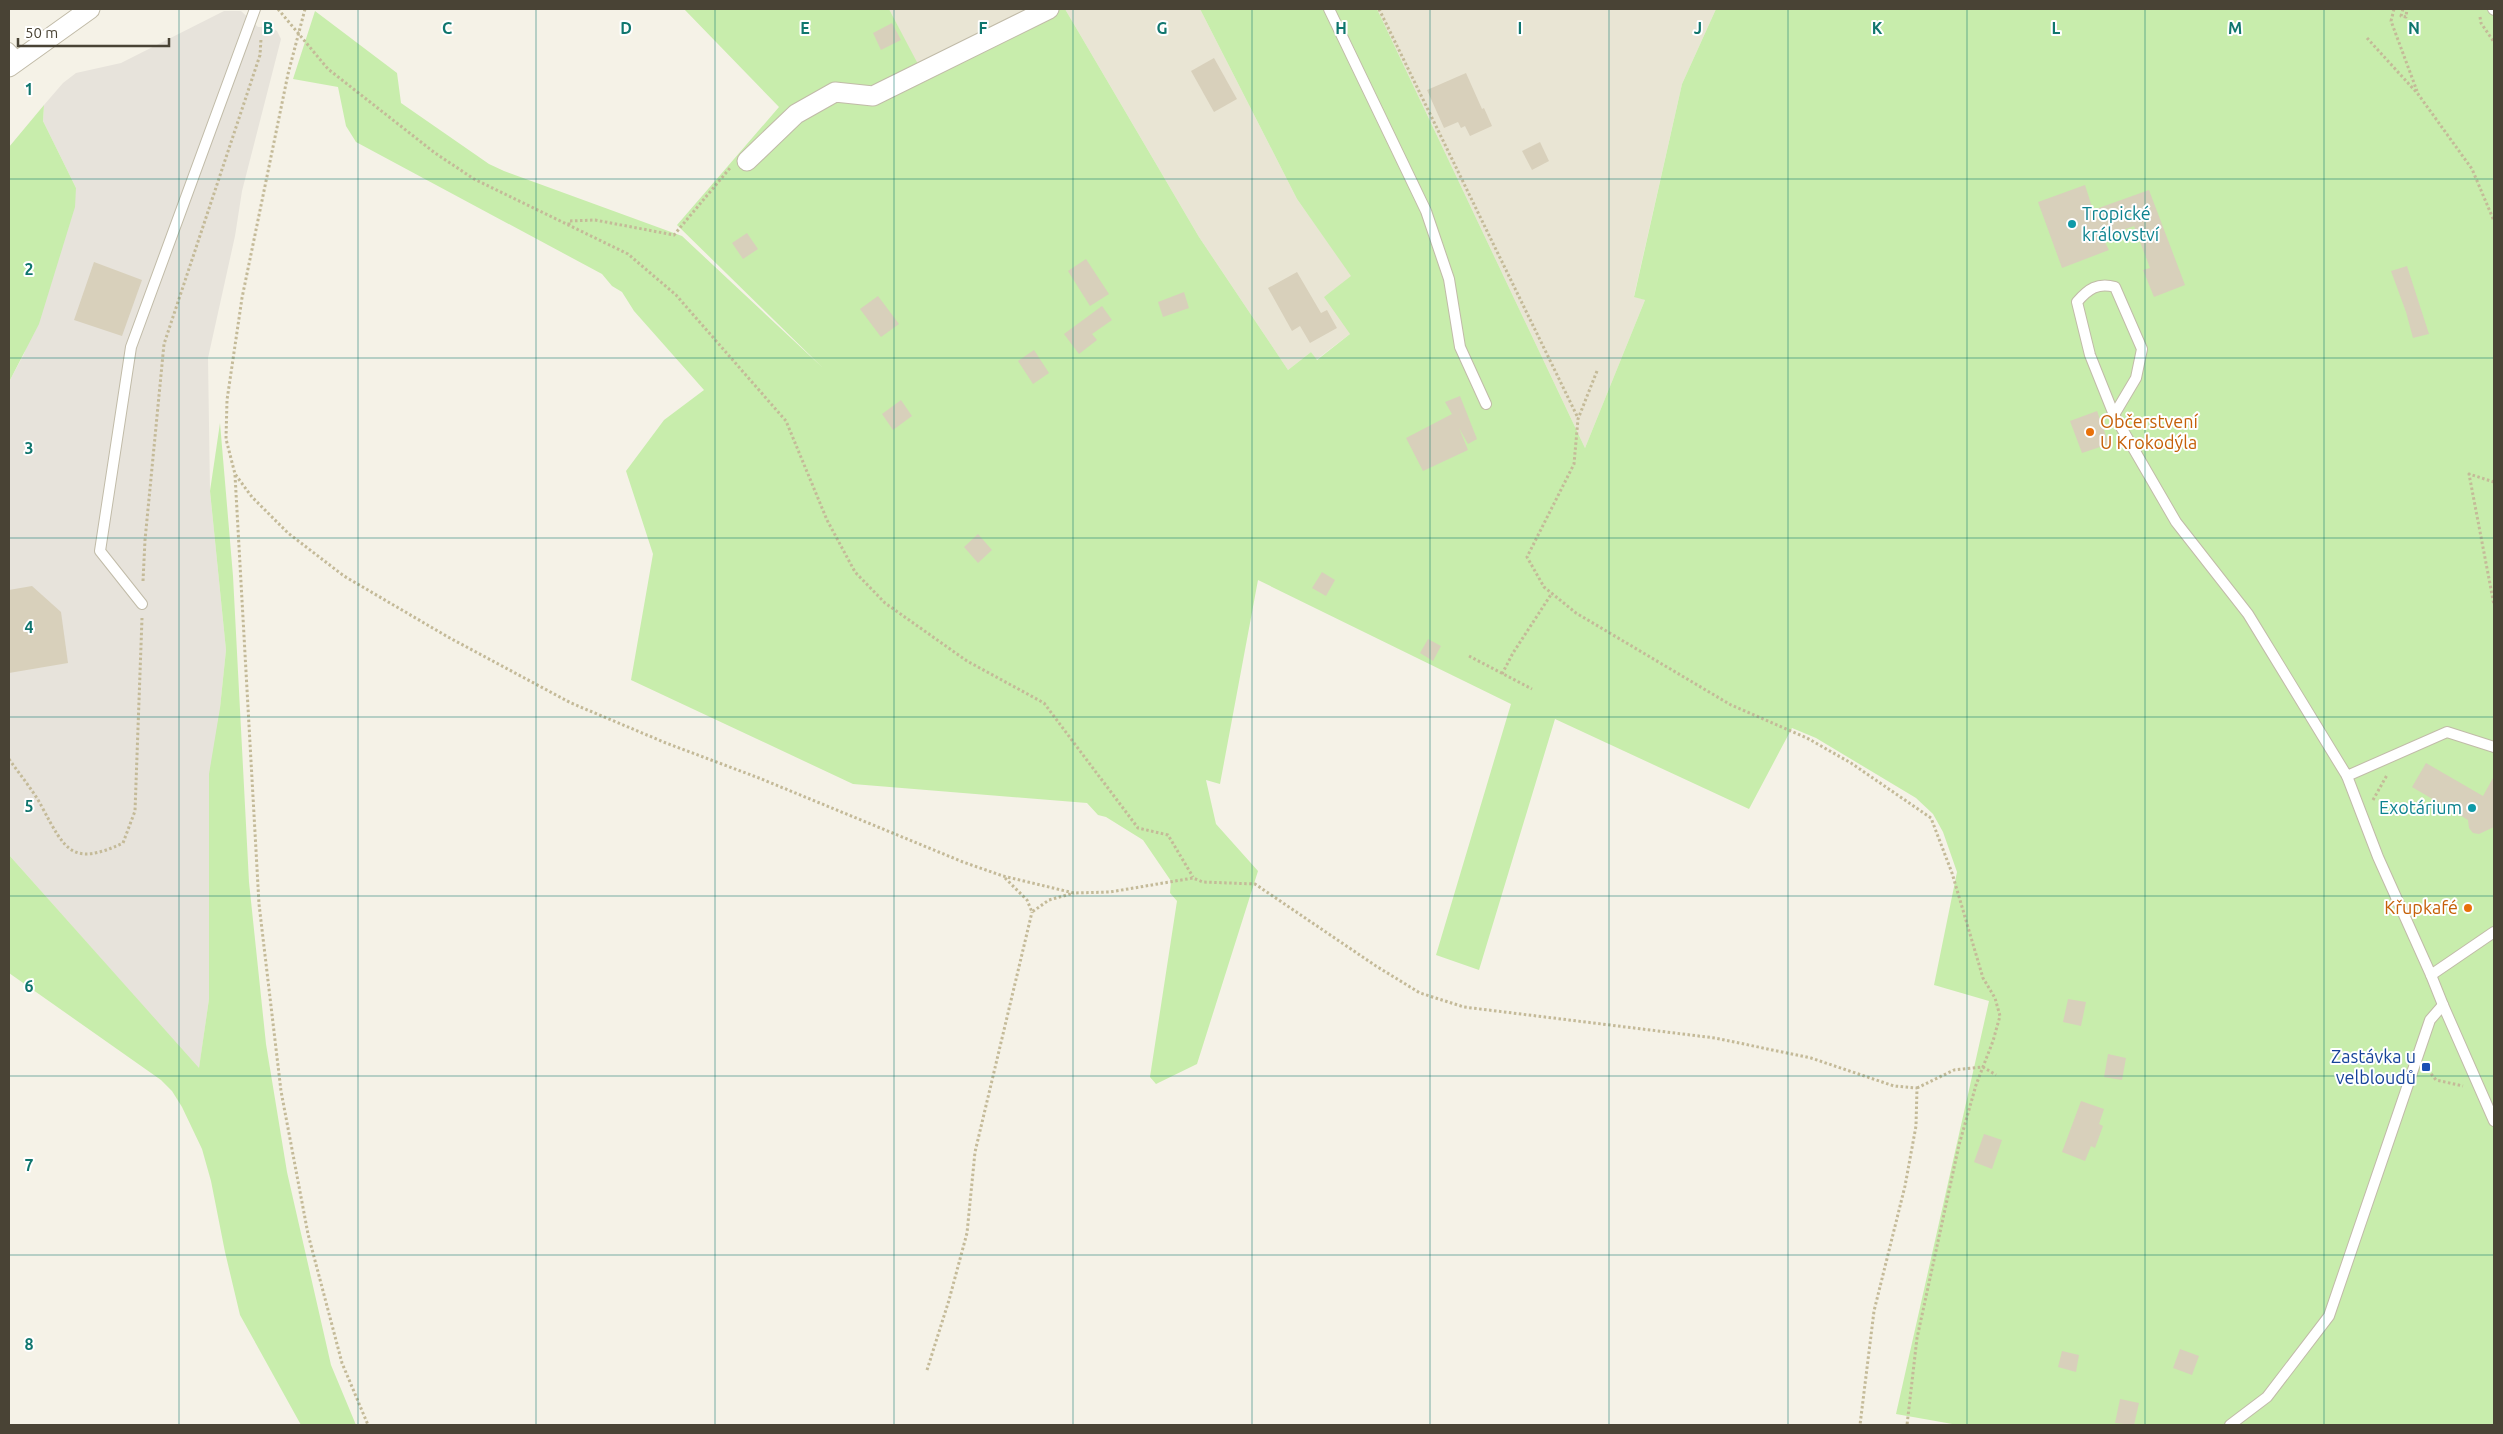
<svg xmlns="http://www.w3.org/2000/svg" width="2503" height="1434" viewBox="0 0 2503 1434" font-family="Ubuntu,sans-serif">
	<rect width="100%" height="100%" fill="#f5f2e7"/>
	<g fill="#e9e5d4">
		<polygon points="889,9 1058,9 918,66"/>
		<polygon points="1065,9 1200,9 1297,199 1352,276 1350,334 1316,360 1311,352 1288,370 1199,237"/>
		<polygon points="1377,9 1716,9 1682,84 1634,296 1645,300 1585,448"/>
	</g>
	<polygon fill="#e7e3db" points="224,11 241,11 258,27 270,27 277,31 281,39 242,191 235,236 208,358 210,491 226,650 220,708 209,999 199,1069 9,855 9,382 24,354 76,188 43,121 44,105 63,83 76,73 121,63"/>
	<g fill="#c8edac">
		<polygon points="684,9 889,9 919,66 1058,9 1065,9 1199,237 1288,370 1311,352 1317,360 1350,334 1324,297 1351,276 1297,199 1200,9 1377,9 1585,448 1645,300 1634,297 1682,84 1716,9 2494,9 2494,1425 1958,1425 1896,1414 1989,1001 1934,985 1957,872 1943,832 1933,814 1916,798 1816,738 1792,728 1749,809 1555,719 1479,970 1436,955 1511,704 1258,580 1220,784 1206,780 1216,824 1258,871 1197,1064 1156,1084 1150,1077 1177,901 1170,893 1171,881 1143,840 1106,817 1098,815 1087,803 853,784 631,680 653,554 626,471 664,420 704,390 634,311 622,292 612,286 602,274 356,142 346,126 338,87 293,79 315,11 397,73 401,103 489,164 504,171 682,236 823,368 677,225 779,107"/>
		<polygon points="44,105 43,121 76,188 75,207 39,324 9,382 9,147"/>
		<polygon points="220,423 233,576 249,882 266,1044 287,1172 331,1365 356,1425 301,1425 240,1315 225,1252 211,1181 202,1149 182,1107 172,1091 161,1080 9,973 9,855 199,1068 209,999 209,774 220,708 226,650 210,491"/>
	</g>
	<g fill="#d8d0bb">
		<polygon points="892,23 901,40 881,50 873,33"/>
		<polygon points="1214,58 1237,99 1214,112 1191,71"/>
		<polygon points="1466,73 1482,109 1484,108 1492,126 1470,136 1465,126 1461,128 1458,122 1444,128 1427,90"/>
		<polygon points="1540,142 1549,161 1532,170 1522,151"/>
		<polygon points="2085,185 2093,210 2149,190 2185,285 2154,297 2143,270 2150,268 2134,226 2103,238 2109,250 2062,268 2038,202"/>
		<polygon points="747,233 758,249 743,259 732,243"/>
		<polygon points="1086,259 1109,294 1090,306 1068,271"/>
		<polygon points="94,262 142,280 122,336 74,320"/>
		<polygon points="2407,266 2429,334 2413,338 2406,312 2391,271"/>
		<polygon points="1297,272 1321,313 1327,310 1337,328 1310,343 1300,326 1292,331 1268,288"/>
		<polygon points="1184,292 1189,308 1163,317 1158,302"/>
		<polygon points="878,296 899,324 881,337 860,309"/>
		<polygon points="1102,306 1112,320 1092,334 1097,340 1079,354 1064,334"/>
		<polygon points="1034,350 1049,373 1033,384 1018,361"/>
		<polygon points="1460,396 1477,439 1468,444 1459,428 1468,450 1423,471 1406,438 1452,414 1445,402"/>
		<polygon points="901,400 912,416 893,430 882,414"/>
		<polygon points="2097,411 2109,444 2082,453 2070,421"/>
		<polygon points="978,534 992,550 978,563 964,547"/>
		<polygon points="1322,572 1335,580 1326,596 1312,588"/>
		<polygon points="32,586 61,612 68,663 9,673 9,590"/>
		<polygon points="1428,639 1441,646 1433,661 1420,653"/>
		<polygon points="2426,763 2483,796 2494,776 2494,827 2479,834 2473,833 2469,828 2468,820 2412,787"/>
		<polygon points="2068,999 2086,1002 2081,1026 2063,1022"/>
		<polygon points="2108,1054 2126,1058 2122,1080 2104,1077"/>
		<polygon points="2081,1101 2104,1109 2099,1124 2103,1126 2095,1148 2091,1146 2085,1161 2062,1152"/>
		<polygon points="1984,1134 2002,1140 1992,1169 1974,1162"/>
		<polygon points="2180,1349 2199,1356 2192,1375 2173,1368"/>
		<polygon points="2062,1351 2079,1355 2076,1372 2058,1367"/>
		<polygon points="2120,1399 2139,1403 2134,1425 2115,1423"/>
	</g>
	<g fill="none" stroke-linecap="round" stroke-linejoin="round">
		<g stroke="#c1bba8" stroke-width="12">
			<g id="lane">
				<polyline points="1329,9 1426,211 1449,279 1460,347 1486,404"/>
				<polyline points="2493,9 2494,10"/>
				<polyline points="9,48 19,58"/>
				<path d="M 2114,415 L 2136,378 L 2142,349 L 2115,287 C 2098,282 2088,289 2077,302 L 2090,355 L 2114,415 L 2176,522 L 2248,614 L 2347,776 L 2447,732 L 2494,747"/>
				<polyline points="142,604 100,551 131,347 255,9"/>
				<polyline points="2347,776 2378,857 2431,975 2494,932"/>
				<polyline points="2431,975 2443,1005"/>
				<polyline points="2230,1425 2267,1397 2329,1316 2430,1020 2443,1005 2494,1121"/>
			</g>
		</g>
		<g stroke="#c1bba8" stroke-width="21">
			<g id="street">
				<polyline points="9,67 90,9"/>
				<polyline points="747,161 796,114 835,92 873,96 1049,9"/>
			</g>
		</g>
		<g stroke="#c4ba98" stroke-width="3" stroke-dasharray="2.5 2.5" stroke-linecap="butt">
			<polyline points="278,9 328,69 435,153 474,179 628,254 676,295 786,421 827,520 855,572 885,603 967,661 1044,703 1138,828 1168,835 1193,877"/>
			<polyline points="305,9 288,74 242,298 227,400 226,439 235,474 252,497 288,533 344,576 448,637 571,703 666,743 759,778 963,862 1003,876 1074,893 1110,892 1193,878 1203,882 1255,884 1376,966 1420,993 1464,1007 1715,1038 1811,1058 1894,1086 1917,1088 1916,1126 1905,1186 1874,1311 1860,1425"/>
			<polyline points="1379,9 1578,418"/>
			<polyline points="2394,9 2391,21 2417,91"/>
			<polyline points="2403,9 2401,16 2406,17 2407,9"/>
			<polyline points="2480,17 2481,23 2494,42"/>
			<polyline points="2367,38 2418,94 2472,169 2494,221"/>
			<polyline points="569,225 569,221 595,220 674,235 730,168"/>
			<polyline points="1597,371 1578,419 1574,464 1527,557 1544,587 1576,613 1731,705 1807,738 1851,763 1931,818 1952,873 1983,978 1995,998 2000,1016 1993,1041 1976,1085 1959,1145 1917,1338 1907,1425"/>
			<polyline points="235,475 259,904 281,1091 308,1234 342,1363 368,1425"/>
			<polyline points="2494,482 2469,474 2494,605"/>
			<polyline points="143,581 145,540 164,344 260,55 261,39"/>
			<polyline points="1469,656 1532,689"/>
			<polyline points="1502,674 1513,653 1552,593"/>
			<path d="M 9,759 C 20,775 33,790 42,807 C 65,850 72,867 123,843 L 135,811 L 142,618"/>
			<polyline points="2373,800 2387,775"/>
			<polyline points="1005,878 1027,900 1032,912 1049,900 1074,893"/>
			<polyline points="2428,1070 2436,1080 2463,1086"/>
			<polyline points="1917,1088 1954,1070 1983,1067 1996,1075"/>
			<polyline points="927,1370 949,1300 967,1233 975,1152 1032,912"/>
		</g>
		<use href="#lane" stroke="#fff" stroke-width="10"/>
		<use href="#street" stroke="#fff" stroke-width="19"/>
	</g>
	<path fill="none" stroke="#0f766e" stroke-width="1" stroke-opacity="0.55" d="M 179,9 L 179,1425M 358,9 L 358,1425M 536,9 L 536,1425M 715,9 L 715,1425M 894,9 L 894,1425M 1073,9 L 1073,1425M 1252,9 L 1252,1425M 1430,9 L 1430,1425M 1609,9 L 1609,1425M 1788,9 L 1788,1425M 1967,9 L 1967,1425M 2145,9 L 2145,1425M 2324,9 L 2324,1425M 9,179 L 2494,179M 9,358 L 2494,358M 9,538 L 2494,538M 9,717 L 2494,717M 9,896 L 2494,896M 9,1076 L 2494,1076M 9,1255 L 2494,1255"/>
	<g fill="#0f9aa8" stroke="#fff" stroke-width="2">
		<circle cx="2072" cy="224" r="5"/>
		<circle cx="2472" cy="808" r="5"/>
	</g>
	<g fill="#e8710a" stroke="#fff" stroke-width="2">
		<circle cx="2090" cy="432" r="5"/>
		<circle cx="2468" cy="908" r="5"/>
	</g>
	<rect fill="#1a4fb4" stroke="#fff" stroke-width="2" x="2421" y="1062" width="10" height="10" rx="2.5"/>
	<g text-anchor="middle" stroke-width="4" stroke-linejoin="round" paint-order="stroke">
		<g font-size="18" fill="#0d838f" stroke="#fff" text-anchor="start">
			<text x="2082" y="220">Tropické<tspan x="2082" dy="21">království</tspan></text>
			<text x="2462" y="814" text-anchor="end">Exotárium</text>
		</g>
		<g font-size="18" fill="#c56008" stroke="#fff" text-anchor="start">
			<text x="2100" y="428">Občerstvení<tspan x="2100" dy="21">U Krokodýla</tspan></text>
			<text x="2458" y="914" text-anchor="end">Křupkafé</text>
		</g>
		<g font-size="18" fill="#164399" stroke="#fff" text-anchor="end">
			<text x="2416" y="1063">Zastávka u<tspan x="2416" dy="21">velbloudů</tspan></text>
		</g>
	</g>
	<g font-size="16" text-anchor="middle" font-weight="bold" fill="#0f766e" stroke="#fff" stroke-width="4" stroke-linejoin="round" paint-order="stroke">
		<text x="268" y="34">B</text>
		<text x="447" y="34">C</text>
		<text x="626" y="34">D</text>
		<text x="805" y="34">E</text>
		<text x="983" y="34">F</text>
		<text x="1162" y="34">G</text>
		<text x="1341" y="34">H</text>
		<text x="1520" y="34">I</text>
		<text x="1698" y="34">J</text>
		<text x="1877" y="34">K</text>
		<text x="2056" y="34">L</text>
		<text x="2235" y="34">M</text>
		<text x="2414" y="34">N</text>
		<text x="29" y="95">1</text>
		<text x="29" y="275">2</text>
		<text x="29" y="454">3</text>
		<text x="29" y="633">4</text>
		<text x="29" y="812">5</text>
		<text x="29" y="992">6</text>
		<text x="29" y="1171">7</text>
		<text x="29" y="1350">8</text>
	</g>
	<rect width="2503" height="1434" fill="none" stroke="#494335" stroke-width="20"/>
	<path d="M18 38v8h151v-8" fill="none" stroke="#494335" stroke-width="2.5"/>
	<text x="25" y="38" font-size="15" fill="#494335" stroke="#ffffff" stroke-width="4" paint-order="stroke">50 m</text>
</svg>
